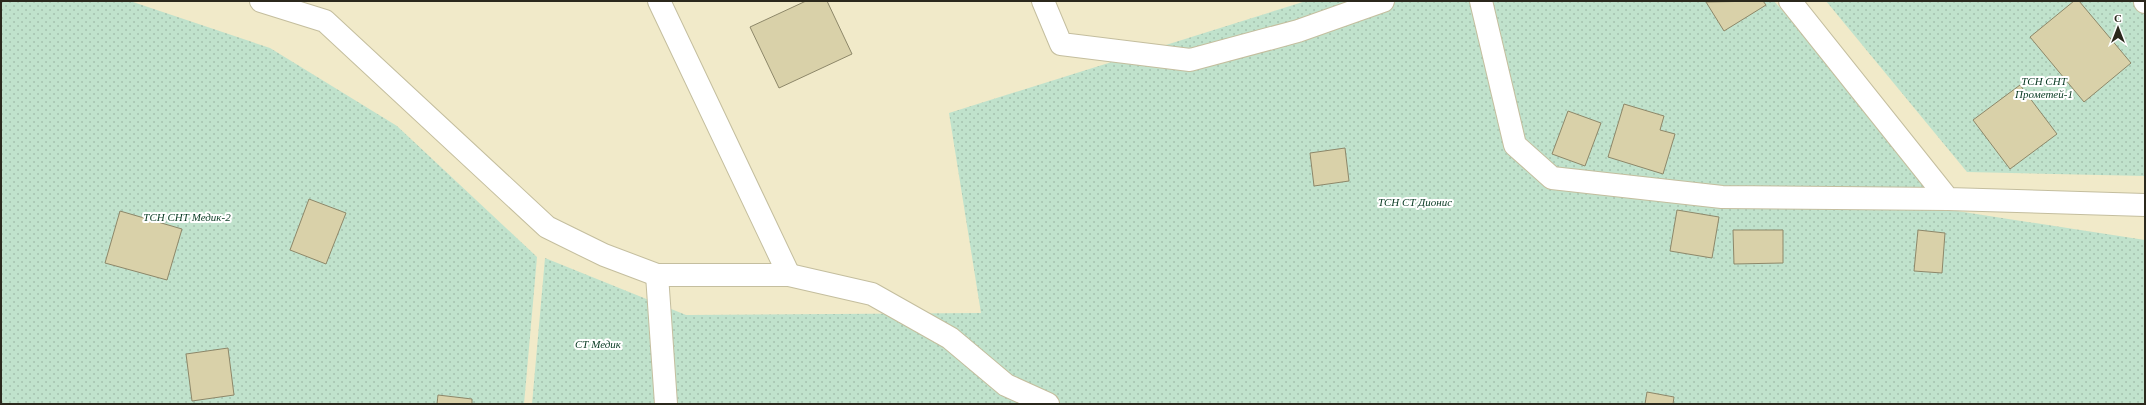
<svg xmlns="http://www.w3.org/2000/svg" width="2146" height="405" viewBox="0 0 2146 405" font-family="Georgia,serif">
	<defs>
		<pattern id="grass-dots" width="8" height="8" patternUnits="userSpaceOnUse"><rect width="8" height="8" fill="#c0e2cc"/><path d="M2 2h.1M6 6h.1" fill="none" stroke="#a5c2af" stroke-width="1.8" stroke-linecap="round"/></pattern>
	</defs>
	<rect width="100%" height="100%" fill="#f1eac9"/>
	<g fill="url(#grass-dots)">
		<polygon points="1,1 130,1 270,48 397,126 537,257 524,404 1,404"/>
		<polygon points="1306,1 1774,1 1957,211 2145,240 2145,404 532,404 545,258 686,315 981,313 949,113"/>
		<polygon points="1826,1 2145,1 2145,176 1967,172"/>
	</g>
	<g fill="#d9d1a9" stroke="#8d8769">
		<polygon points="806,1 827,1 852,54 779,88 750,27"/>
		<polygon points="1763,1 1766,5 1724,31 1706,2"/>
		<polygon points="2074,1 2079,1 2131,63 2084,102 2030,37"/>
		<polygon points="2020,85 2057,134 2010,169 1973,120"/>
		<polygon points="1624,104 1664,116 1660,130 1675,134 1663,174 1608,157"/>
		<polygon points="1568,111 1601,123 1585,166 1552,154"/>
		<polygon points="1345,148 1349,181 1314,186 1310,153"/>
		<polygon points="309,199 346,213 326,264 290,250"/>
		<polygon points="1677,210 1719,217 1712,258 1670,251"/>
		<polygon points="120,211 182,229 167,280 105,263"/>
		<polygon points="1733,230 1783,230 1783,263 1734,264"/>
		<polygon points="1918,230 1945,233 1942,273 1914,271"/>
		<polygon points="228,348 234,395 192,401 186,354"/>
		<polygon points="1647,392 1674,397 1673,404 1645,404"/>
		<polygon points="438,395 472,399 472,404 437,404"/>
	</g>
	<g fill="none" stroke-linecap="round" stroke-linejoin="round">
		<g stroke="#c4be9e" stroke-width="24">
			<g id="minor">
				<polyline points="261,1 325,21 547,227 604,255 657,275 789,275 872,294 950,338 1006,385 1048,404"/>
				<polyline points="659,1 789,275"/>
				<polyline points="1043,1 1061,44 1190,60 1298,31 1383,1"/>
				<polyline points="1481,1 1515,145 1552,178 1722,197 1948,199"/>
				<polyline points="1790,1 1948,199 2145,205"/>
				<polyline points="2145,1 2145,2"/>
				<polyline points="657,275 666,404"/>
			</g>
		</g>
		<use href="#minor" stroke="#fff" stroke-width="22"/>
	</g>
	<g text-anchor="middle" stroke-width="4" stroke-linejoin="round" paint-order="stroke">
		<g font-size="11" font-style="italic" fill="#083a22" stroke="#fff">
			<text x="2044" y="85">ТСН СНТ<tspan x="2044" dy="13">Прометей-1</tspan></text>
			<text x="1415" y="206">ТСН СТ Дионис</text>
			<text x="187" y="221">ТСН СНТ Медик-2</text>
			<text x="598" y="348">СТ Медик</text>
		</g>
	</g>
	<rect width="2146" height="405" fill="none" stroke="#2b281c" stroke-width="4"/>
	<g transform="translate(2118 28)" stroke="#ffffff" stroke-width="3" paint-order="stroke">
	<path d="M0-3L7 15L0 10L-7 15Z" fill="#2b281c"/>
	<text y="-6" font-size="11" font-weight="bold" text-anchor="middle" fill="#2b281c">С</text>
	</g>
</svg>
